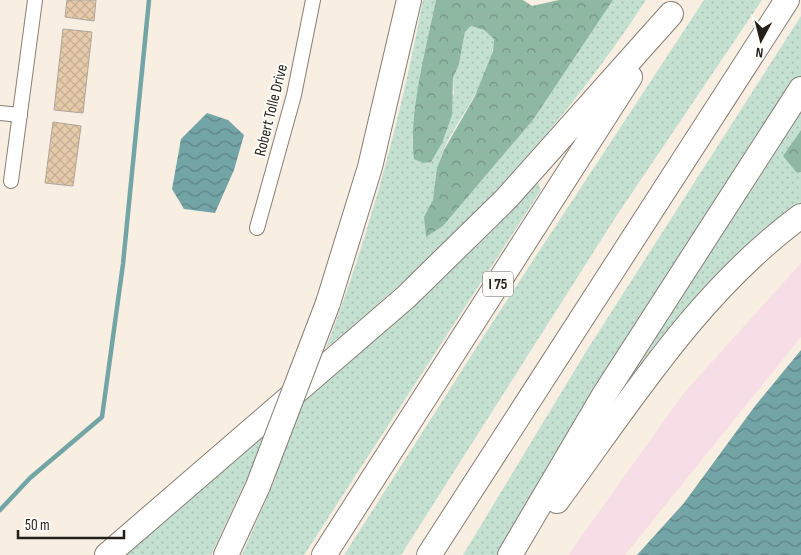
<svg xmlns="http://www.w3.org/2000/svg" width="801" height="555" viewBox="0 0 801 555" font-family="'Sofia Sans Condensed',sans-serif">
	<defs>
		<pattern id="grass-dots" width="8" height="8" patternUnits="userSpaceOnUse" patternTransform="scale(1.25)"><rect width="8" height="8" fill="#c4e0d1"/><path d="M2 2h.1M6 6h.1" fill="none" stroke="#a8c0b3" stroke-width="1.8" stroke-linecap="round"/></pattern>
		<pattern id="forest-crowns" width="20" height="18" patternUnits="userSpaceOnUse" patternTransform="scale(1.25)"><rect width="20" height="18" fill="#8fb8a3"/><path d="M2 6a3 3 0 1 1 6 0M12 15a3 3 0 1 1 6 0" fill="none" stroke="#749584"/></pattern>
		<pattern id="water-waves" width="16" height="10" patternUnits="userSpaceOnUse" patternTransform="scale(1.25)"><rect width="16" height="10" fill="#73a4a6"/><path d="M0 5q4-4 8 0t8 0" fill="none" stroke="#5e8586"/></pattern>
		<pattern id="building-cross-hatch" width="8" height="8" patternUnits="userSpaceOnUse" patternTransform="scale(1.25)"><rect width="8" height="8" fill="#e6cbab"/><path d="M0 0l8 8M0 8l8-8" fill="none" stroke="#c5ae93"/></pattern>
	</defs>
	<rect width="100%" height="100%" fill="#f8eee2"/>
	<polygon fill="#f7dee6" points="801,263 801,337 625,555 568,555 683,394"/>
	<g fill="url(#grass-dots)">
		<path d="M 423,0 L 436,0 L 414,117 L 412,145 L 454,94 L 453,78 L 459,64 L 465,32 L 471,26 L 484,30 L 494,39 C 491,81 460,114 443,151 C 436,169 438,183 433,200 C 427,217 423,217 426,237 L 443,226 L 533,120 L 613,0 L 646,0 C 558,135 450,247 326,348 C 369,236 401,118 423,0 Z"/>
		<polygon points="704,0 762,0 617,215 401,555 344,555 496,317"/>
		<polygon points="801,16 801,81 499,555 463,555 587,350"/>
		<polygon points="801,106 801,130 783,156 797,172 801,172 801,209 578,449"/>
		<polygon points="538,183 541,190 304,555 242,555 276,477 253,465 211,555 123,555 421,297 487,236 531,187"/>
	</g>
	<g fill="url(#forest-crowns)">
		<path d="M 436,0 L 523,0 L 532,6 L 559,0 L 613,0 L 533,120 L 443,226 L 426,237 L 424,217 L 433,200 L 437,168 L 444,150 L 475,96 L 493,51 L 494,39 L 484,30 L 471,26 L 465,32 L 459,64 L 453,78 L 452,115 L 442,143 L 431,162 L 423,163 L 414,159 C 408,115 427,45 436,0 Z"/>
		<polygon points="801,130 801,172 797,173 783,156"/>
	</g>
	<g fill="url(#water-waves)">
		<polygon points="207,113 228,120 244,135 234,170 215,213 184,209 172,189 181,139"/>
		<polygon points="801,350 801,555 637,555 684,503 755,406"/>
	</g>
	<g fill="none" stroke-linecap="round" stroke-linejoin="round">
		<polyline stroke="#73a4a6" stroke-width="4.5" points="0,510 30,478 102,417 123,264 149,0"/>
	</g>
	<g fill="url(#building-cross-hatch)" stroke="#aea59a">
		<polygon points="67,0 96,0 94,21 65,17"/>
		<polygon points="63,29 92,32 83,113 54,110"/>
		<polygon points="53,122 81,126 73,186 45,183"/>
	</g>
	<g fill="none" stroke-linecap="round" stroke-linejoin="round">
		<g stroke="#877e74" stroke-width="16">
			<g id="street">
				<polyline points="0,113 20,115"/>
				<polyline points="11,181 35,0"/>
				<polyline points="257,228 294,95 313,0"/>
			</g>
		</g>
		<g stroke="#877e74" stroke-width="26">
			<g id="highway">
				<polyline points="328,303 370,167 409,0"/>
				<path d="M 557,501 C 631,400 699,291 801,216"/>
				<polyline points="107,555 406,297 506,199 671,14"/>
				<polyline points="226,555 258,486"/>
				<polyline points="324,555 630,77"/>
				<polyline points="429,555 787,0"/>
				<polyline points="510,555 604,395 801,89"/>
			</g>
		</g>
		<use href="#street" stroke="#fff" stroke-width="14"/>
		<use href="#highway" stroke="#fff" stroke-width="24"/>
		<g stroke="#877e74" stroke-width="26" stroke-linecap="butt">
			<polyline id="highway-bridge" points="258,486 328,303"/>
		</g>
		<use href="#highway-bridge" stroke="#fff" stroke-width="24"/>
	</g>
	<g text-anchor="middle" stroke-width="4" stroke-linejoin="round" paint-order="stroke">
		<rect fill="#fffdfa" stroke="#65625e" stroke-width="1" x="483" y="271.5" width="30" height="25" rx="4"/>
		<g font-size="15" font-weight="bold" fill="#231f1b">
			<text x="498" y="289">I 75</text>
		</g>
		<g font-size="16" fill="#231f1b" stroke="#fffdfa">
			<text transform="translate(270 110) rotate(-76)" y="6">Robert Tolle Drive</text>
		</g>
	</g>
	<g transform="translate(761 40) rotate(187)" stroke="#fffdfa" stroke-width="4" paint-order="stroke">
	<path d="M0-4L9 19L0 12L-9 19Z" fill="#231f1b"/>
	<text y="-8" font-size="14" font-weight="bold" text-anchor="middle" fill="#231f1b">N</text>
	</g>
	<path d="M18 530v8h106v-8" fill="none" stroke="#231f1b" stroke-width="2.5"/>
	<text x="25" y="530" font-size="15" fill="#231f1b" stroke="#fffdfa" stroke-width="4" paint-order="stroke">50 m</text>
</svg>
